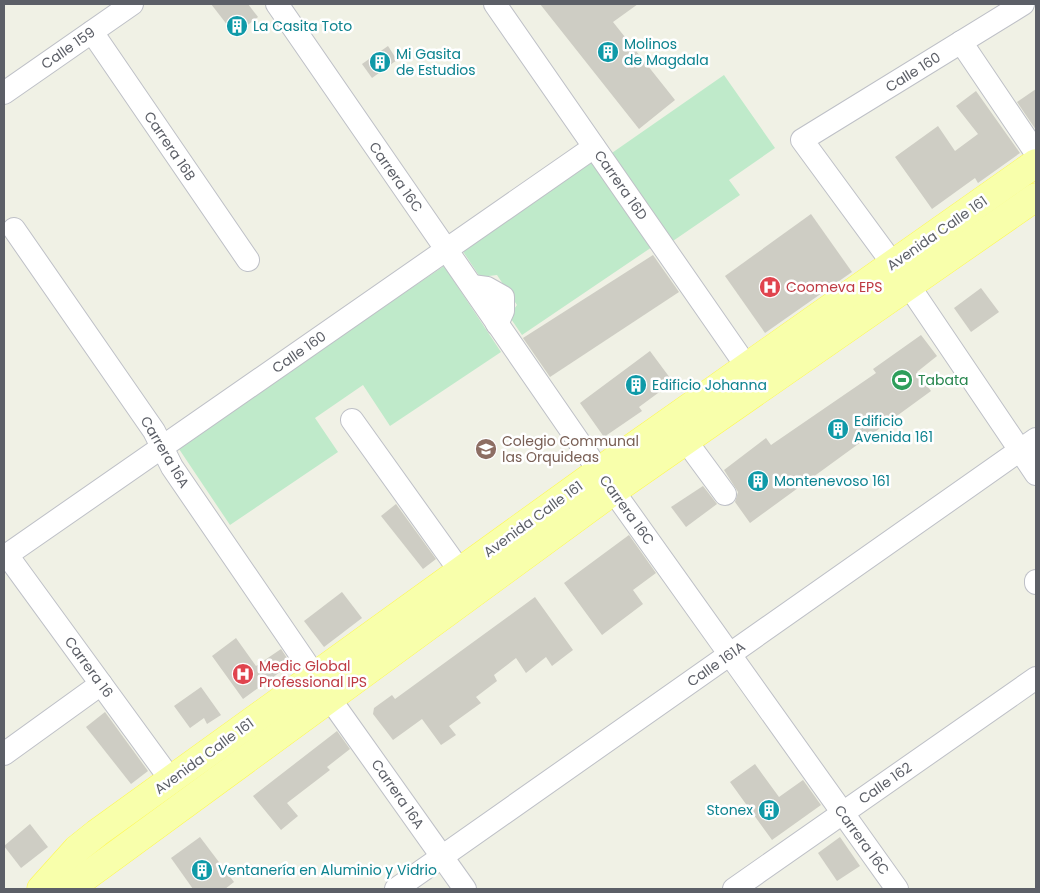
<svg xmlns="http://www.w3.org/2000/svg" width="1040" height="893" viewBox="0 0 1040 893" font-family="Poppins,sans-serif">
	<rect width="100%" height="100%" fill="#f0f1e5"/>
	<g fill="#bfeaca">
		<polygon points="724,75 775,148 729,180 740,195 670,243 609,155"/>
		<polygon points="594,161 652,247 522,335 509,316 517,305 497,275 480,277 462,250"/>
		<polygon points="444,266 501,352 390,426 363,385 315,418 338,452 230,525 177,446"/>
	</g>
	<g fill="#cecdc4">
		<polygon points="211,4 248,4 258,17 235,35"/>
		<polygon points="540,4 638,4 613,22 675,100 639,129"/>
		<polygon points="388,46 397,60 372,78 362,64"/>
		<polygon points="1036,89 1036,130 1017,102"/>
		<polygon points="976,91 1020,153 978,183 975,178 932,209 895,157 938,126 955,151 978,134 956,106"/>
		<polygon points="811,214 852,272 765,333 725,276"/>
		<polygon points="653,255 679,292 550,377 523,338"/>
		<polygon points="981,288 999,312 971,332 954,308"/>
		<polygon points="921,335 937,356 917,372 931,391 750,523 735,502 738,492 724,470 766,438 771,445 876,373 873,369"/>
		<polygon points="650,351 673,382 639,407 642,411 604,437 580,403"/>
		<polygon points="703,486 717,504 686,527 671,507"/>
		<polygon points="396,504 436,559 423,569 381,516"/>
		<polygon points="629,535 656,573 633,590 643,604 602,635 564,583"/>
		<polygon points="342,592 362,618 324,647 304,621"/>
		<polygon points="535,597 573,650 552,666 546,657 526,673 516,658 494,675 497,681 476,697 481,703 449,726 456,735 441,745 422,719 393,740 373,714 374,708 392,695 395,699"/>
		<polygon points="236,638 256,666 281,649 291,664 243,699 212,656"/>
		<polygon points="201,687 221,715 207,724 204,718 190,728 174,706"/>
		<polygon points="105,712 148,771 131,784 86,727"/>
		<polygon points="337,731 350,749 327,767 330,770 287,803 298,816 281,830 253,796"/>
		<polygon points="755,764 779,797 803,780 821,805 772,840 730,782"/>
		<polygon points="30,824 48,847 21,868 4,846"/>
		<polygon points="200,837 234,882 225,889 193,889 171,858"/>
		<polygon points="840,837 860,866 837,881 818,853"/>
	</g>
	<g fill="none" stroke-linecap="round" stroke-linejoin="round">
		<g stroke="#bec0c7" stroke-width="24">
			<g id="minor">
				<polyline points="277,4 599,471 897,889"/>
				<polyline points="495,4 747,367"/>
				<polyline points="92,32 248,260"/>
				<polyline points="961,42 1036,153"/>
				<polyline points="4,93 132,4"/>
				<polyline points="14,229 154,431 172,467 315,676"/>
				<polyline points="893,264 802,140 1023,4"/>
				<polyline points="472,286 487,288 503,297 503,311 497,324"/>
				<polyline points="909,286 1036,474"/>
				<polyline points="352,420 460,571"/>
				<polyline points="686,441 725,494"/>
				<polyline points="7,555 171,780"/>
				<polyline points="4,557 594,147"/>
				<polyline points="1036,581 1036,583"/>
				<polyline points="330,699 465,889"/>
				<polyline points="4,754 101,684"/>
				<polyline points="396,889 1036,439"/>
				<polyline points="734,889 1036,678"/>
			</g>
		</g>
		<g stroke="#fff94f" stroke-width="29">
			<g id="major">
				<polyline points="41,889 77,849 97,833 599,471 1036,163"/>
				<polyline points="69,889 613,491 1036,197"/>
			</g>
		</g>
		<use href="#minor" stroke="#fff" stroke-width="22"/>
		<use href="#major" stroke="#f8ffab" stroke-width="28"/>
	</g>
	<defs>
		<g id="building-disc" transform="scale(1.125)"><circle r="9.5" fill="#0f9aa8" stroke="#fff"/><path d="M-4-6H4V6H1V3H-1V6H-4ZM-2.5-4.3h1.7v1.8h-1.7ZM.8-4.3h1.7v1.8H.8ZM-2.5-1h1.7V.8h-1.7ZM.8-1h1.7V.8H.8Z" fill="#fff"/></g>
		<g id="hospital-disc" transform="scale(1.125)"><circle r="9.5" fill="#e0444e" stroke="#fff"/><path d="M-5-5h3v3.5h4V-5h3V5h-3V1.5h-4V5h-3Z" fill="#fff"/></g>
		<g id="stadium-disc" transform="scale(1.125)"><circle r="9.5" fill="#2e9e5b" stroke="#fff"/><path d="M0-5a6.5 5 0 1 0 0 10a6.5 5 0 1 0 0-10ZM-3.5-1.8h7v3.6h-7Z" fill="#fff"/></g>
		<g id="school-disc" transform="scale(1.125)"><circle r="9.5" fill="#8d6e63" stroke="#fff"/><path d="M0-5L7-2L0 1L-7-2ZM-4 1L0 2.5L4 1V4Q0 6-4 4Z" fill="#fff"/></g>
	</defs>
	<g fill-rule="evenodd">
		<use href="#building-disc" x="237" y="26"/>
		<use href="#building-disc" x="608" y="52"/>
		<use href="#building-disc" x="380" y="62"/>
		<use href="#hospital-disc" x="770" y="287"/>
		<use href="#stadium-disc" x="902" y="380"/>
		<use href="#building-disc" x="636" y="385"/>
		<use href="#building-disc" x="838" y="429"/>
		<use href="#school-disc" x="486" y="449"/>
		<use href="#building-disc" x="758" y="481"/>
		<use href="#hospital-disc" x="243" y="674"/>
		<use href="#building-disc" x="769" y="810"/>
		<use href="#building-disc" x="202" y="870"/>
	</g>
	<g text-anchor="middle" stroke-width="5" stroke-linejoin="round" paint-order="stroke">
		<g font-size="14" fill="#0d838f" stroke="#fff" text-anchor="start">
			<text x="253" y="31">La Casita Toto</text>
			<text x="624" y="49">Molinos<tspan x="624" dy="16">de Magdala</tspan></text>
			<text x="396" y="59">Mi Gasita<tspan x="396" dy="16">de Estudios</tspan></text>
			<text x="652" y="390">Edificio Johanna</text>
			<text x="854" y="426">Edificio<tspan x="854" dy="16">Avenida 161</tspan></text>
			<text x="774" y="486">Montenevoso 161</text>
			<text x="753" y="815" text-anchor="end">Stonex</text>
			<text x="218" y="875">Ventanería en Aluminio y Vidrio</text>
		</g>
		<g font-size="14" fill="#5c5f67" stroke="#fff">
			<text transform="translate(68 48) rotate(-35)" y="5">Calle 159</text>
			<text transform="translate(913 72) rotate(-32)" y="5">Calle 160</text>
			<text transform="translate(170 146) rotate(56)" y="5">Carrera 16B</text>
			<text transform="translate(396 177) rotate(55)" y="5">Carrera 16C</text>
			<text transform="translate(621 185) rotate(55)" y="5">Carrera 16D</text>
			<text transform="translate(937 233) rotate(-35)" y="5">Avenida Calle 161</text>
			<text transform="translate(299 352) rotate(-35)" y="5">Calle 160</text>
			<text transform="translate(165 452) rotate(59)" y="5">Carrera 16A</text>
			<text transform="translate(627 510) rotate(54)" y="5">Carrera 16C</text>
			<text transform="translate(533 519) rotate(-36)" y="5">Avenida Calle 161</text>
			<text transform="translate(716 664) rotate(-35)" y="5">Calle 161A</text>
			<text transform="translate(89 667) rotate(54)" y="5">Carrera 16</text>
			<text transform="translate(204 756) rotate(-36)" y="5">Avenida Calle 161</text>
			<text transform="translate(885 783) rotate(-35)" y="5">Calle 162</text>
			<text transform="translate(398 794) rotate(55)" y="5">Carrera 16A</text>
			<text transform="translate(862 840) rotate(54)" y="5">Carrera 16C</text>
		</g>
		<g font-size="14" fill="#be3a42" stroke="#fff" text-anchor="start">
			<text x="786" y="292">Coomeva EPS</text>
			<text x="259" y="671">Medic Global<tspan x="259" dy="16">Professional IPS</tspan></text>
		</g>
		<g font-size="14" fill="#27864d" stroke="#fff" text-anchor="start">
			<text x="918" y="385">Tabata</text>
		</g>
		<g font-size="14" fill="#785e54" stroke="#fff" text-anchor="start">
			<text x="502" y="446">Colegio Communal<tspan x="502" dy="16">las Orquideas</tspan></text>
		</g>
	</g>
	<rect width="1040" height="893" fill="none" stroke="#5c5f67" stroke-width="10"/>
</svg>
